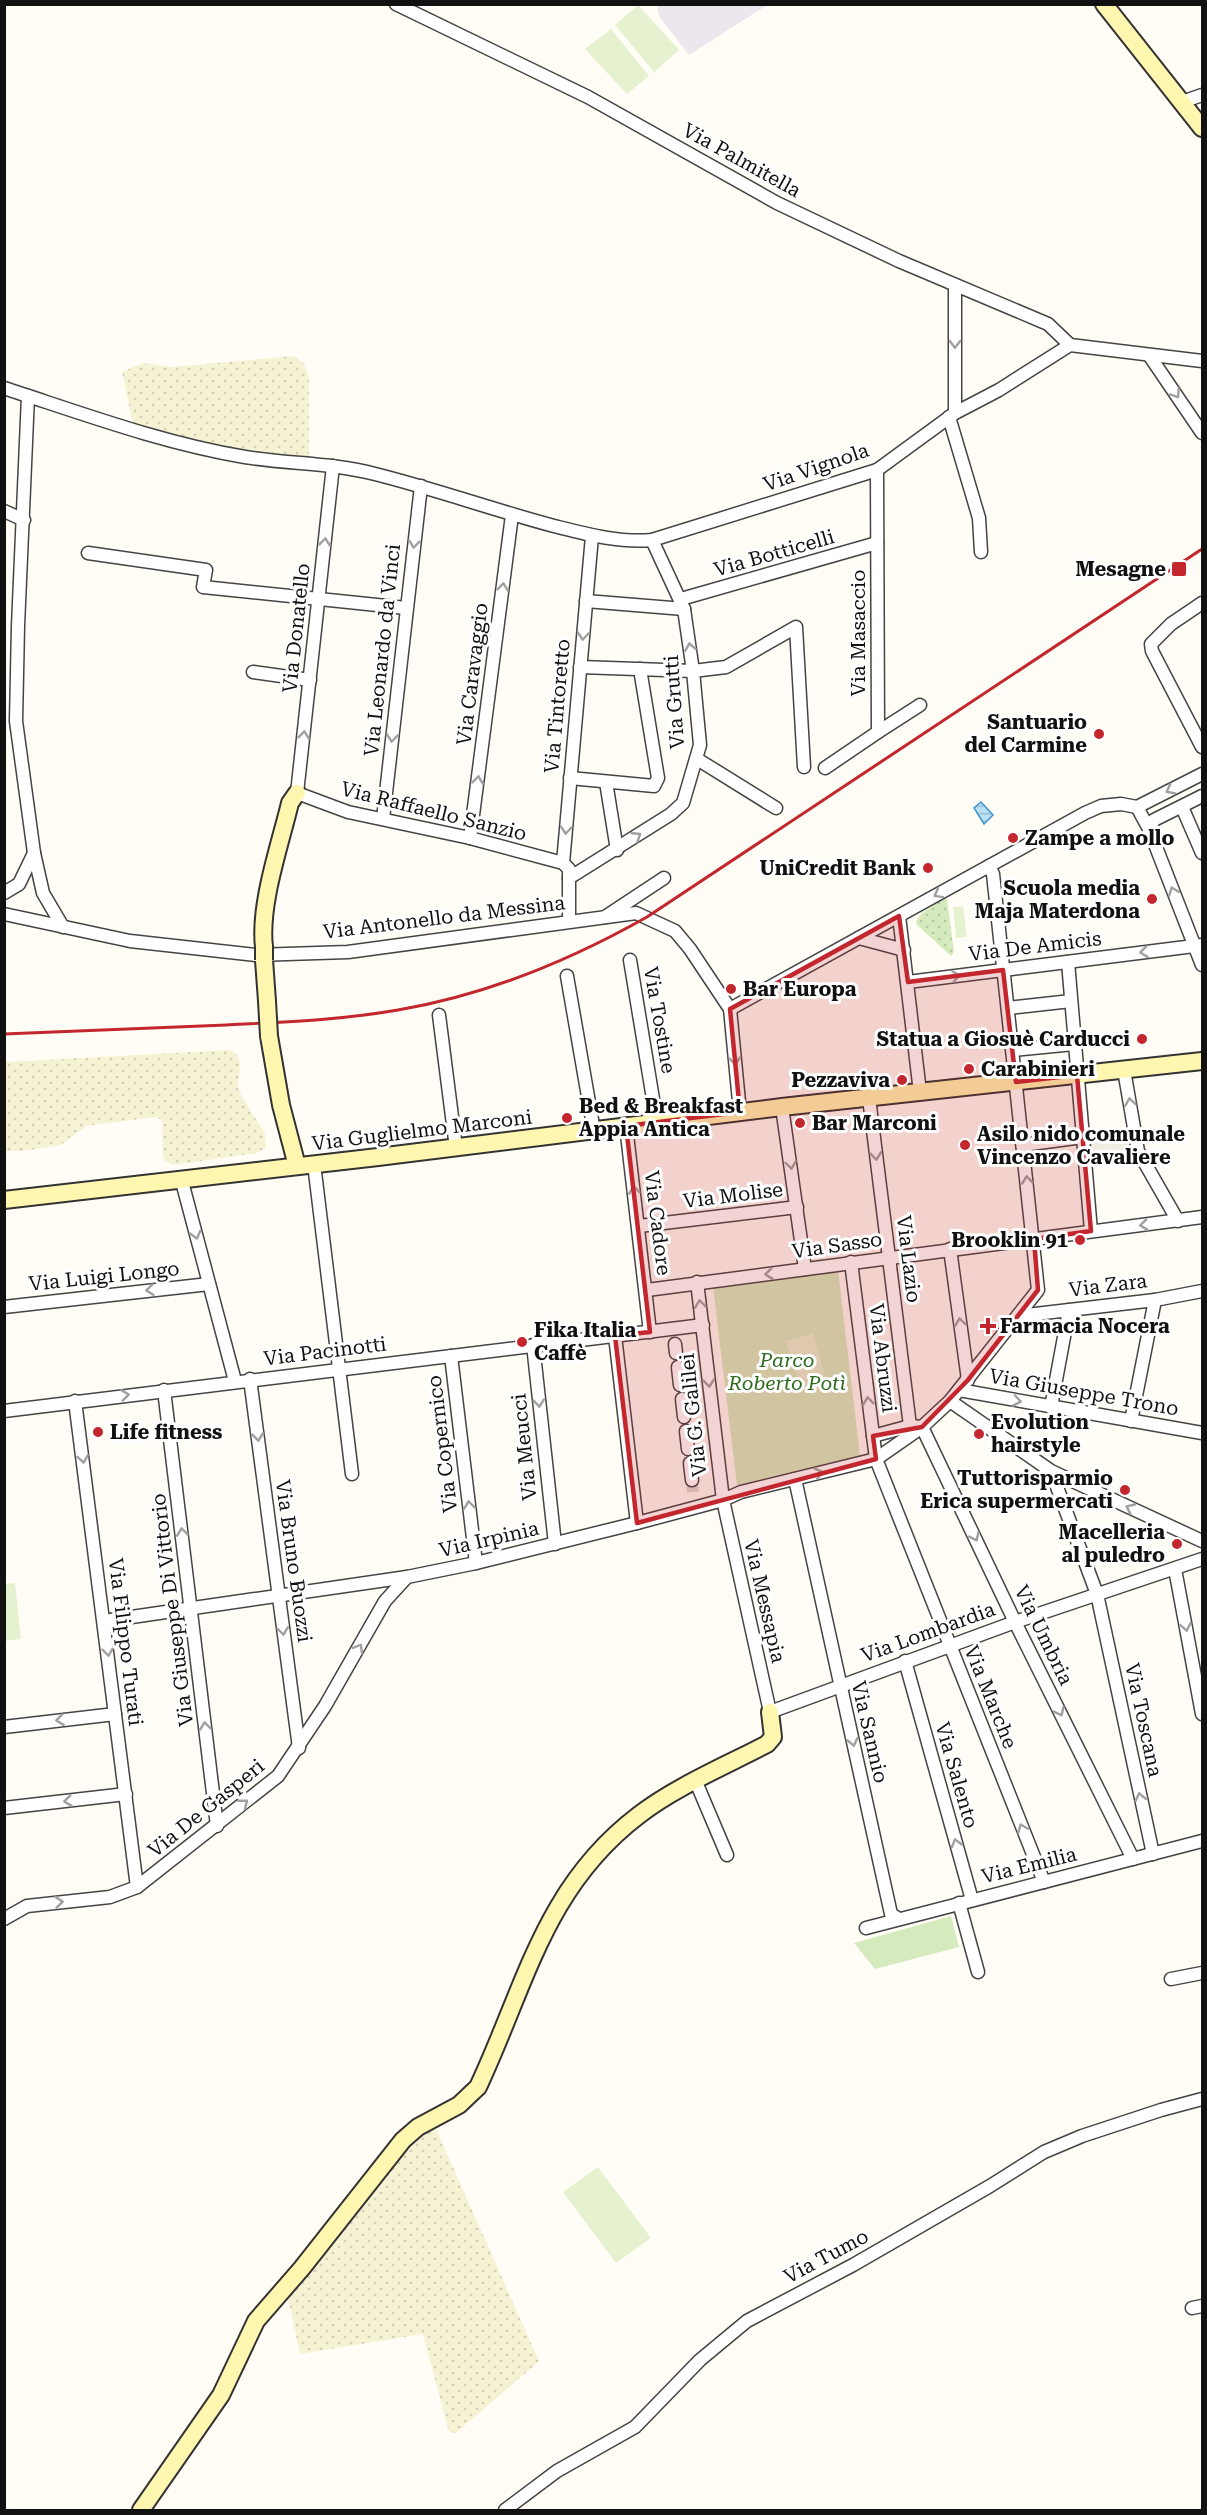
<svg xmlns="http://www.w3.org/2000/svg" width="1207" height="2515" viewBox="0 0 1207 2515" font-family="'Roboto Serif',serif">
	<defs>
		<pattern id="farmland-dots" width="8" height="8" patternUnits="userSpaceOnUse" patternTransform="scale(1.5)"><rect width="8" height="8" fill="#f6f3d4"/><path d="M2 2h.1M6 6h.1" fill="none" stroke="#d2cfb5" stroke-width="1.8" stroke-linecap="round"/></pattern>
		<pattern id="grass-dots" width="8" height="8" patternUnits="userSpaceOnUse" patternTransform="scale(1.5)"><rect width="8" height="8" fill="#d5ebbd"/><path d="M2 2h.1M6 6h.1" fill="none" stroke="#b6c8a1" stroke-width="1.8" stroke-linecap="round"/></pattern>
		<pattern id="water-rules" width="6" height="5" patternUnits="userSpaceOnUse" patternTransform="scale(1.5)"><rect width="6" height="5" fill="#b9e0f7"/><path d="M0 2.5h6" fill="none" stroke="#9ebfd3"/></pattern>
	</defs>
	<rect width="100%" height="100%" fill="#fffdf5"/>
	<polygon fill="#eee6ef" points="657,5 657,4 767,5 689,55 659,16"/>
	<g fill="url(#farmland-dots)">
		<polygon points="294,356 304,364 309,378 309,458 268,455 176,437 133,424 122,372 143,363 171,367"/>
		<polygon points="231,1050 238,1055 240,1064 238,1087 241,1095 265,1134 266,1148 257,1153 172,1165 163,1158 162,1120 155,1117 86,1126 61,1145 23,1151 5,1151 5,1062"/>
		<polygon points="435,2127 539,2361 456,2433 449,2432 423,2334 300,2354 287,2293 413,2139"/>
	</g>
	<polygon fill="url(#grass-dots)" points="944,897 947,899 954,952 951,956 917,925 916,921 921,914"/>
	<g fill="#d5ebbd">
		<polygon points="838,1270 860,1456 737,1485 713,1287"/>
		<polygon points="951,1916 959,1947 875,1969 854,1943"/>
	</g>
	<g fill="#e6f2cf">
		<polygon points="638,5 679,50 654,72 615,25"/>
		<polygon points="611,29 649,76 627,94 585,49"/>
		<polygon points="953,907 963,907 967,937 956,938"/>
		<polygon points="813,1333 826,1379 800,1387 786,1341"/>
		<polygon points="15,1583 21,1639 5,1641 5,1584"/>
		<polygon points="598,2167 651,2238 616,2263 563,2192"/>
	</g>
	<polygon fill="#f1ede2" points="1082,1133 1107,1137 1135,1134 1136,1147 1121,1152 1088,1151"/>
	<polygon fill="url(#water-rules)" stroke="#3f96cf" stroke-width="1.5" points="981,802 993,815 984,824 974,808"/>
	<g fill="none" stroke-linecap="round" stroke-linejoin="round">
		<polyline stroke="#dbdad3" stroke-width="12" stroke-dasharray="12 6" stroke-linecap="butt" points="692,1480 693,1493"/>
		<g stroke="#444" stroke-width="15">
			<g id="street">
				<polyline points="396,4 588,97 777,203 899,261 1048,324 1070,345"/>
				<polyline points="1182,102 1202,95"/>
				<polyline points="1070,345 1202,361"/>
				<polyline points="1149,355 1202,433"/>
				<path d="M 4,388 C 84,414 162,443 245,457 C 288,464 333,463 375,474 C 435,489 494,510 554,526 C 586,534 619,543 652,540 L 877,470 L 955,413 L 999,390 L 1070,345"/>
				<polyline points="28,396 18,626 16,721 34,853 43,893 63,927"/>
				<polyline points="955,413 955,285"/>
				<polyline points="949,417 979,518 981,552"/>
				<polyline points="333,466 297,793 348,812 470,838 563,863"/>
				<polyline points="4,511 24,520"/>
				<polyline points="88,553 206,570 203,587 406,608"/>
				<polyline points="681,599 877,543"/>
				<polyline points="586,601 684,609"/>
				<polyline points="1202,603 1171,624 1151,644 1152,651 1202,747"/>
				<polyline points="580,667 693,671 726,667 796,627 804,767"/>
				<polyline points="253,672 310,680"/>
				<polyline points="878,732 920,705"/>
				<polyline points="697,759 776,808"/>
				<polyline points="825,768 878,732 877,470"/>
				<polyline points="570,778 654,786 658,778 640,669"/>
				<polyline points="606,782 617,850"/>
				<polyline points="1137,807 1149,829 1202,965"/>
				<polyline points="1182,807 1202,853"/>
				<polyline points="383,819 421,486"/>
				<polyline points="1149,829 1154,820 1202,796"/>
				<polyline points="470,838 512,515"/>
				<polyline points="569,878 671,814 683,803 700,745 693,671 684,609 652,540"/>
				<polyline points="4,893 19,884 34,853"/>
				<polyline points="4,914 130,941 256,955 348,952 636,913 675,931 690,949 730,1009 740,1112"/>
				<polyline points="899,916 920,1092"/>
				<polyline points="605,917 664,878"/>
				<polyline points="569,921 569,869 563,863 592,536"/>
				<polyline points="859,938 904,950"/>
				<polyline points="630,960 657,1123"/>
				<polyline points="1068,962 1091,1231"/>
				<polyline points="567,976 594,1131"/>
				<polyline points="908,982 1202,945"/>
				<polyline points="1008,1008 1071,1001"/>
				<polyline points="730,1009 1085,813 1101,806 1121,804 1137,807 1202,774"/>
				<polyline points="439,1015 456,1148"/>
				<polyline points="1013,1050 1074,1044"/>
				<polyline points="1124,1070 1138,1151 1178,1221"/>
				<polyline points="869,1098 910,1426"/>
				<polyline points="782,1107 805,1269"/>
				<polyline points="626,1126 650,1332"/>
				<polyline points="1023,1145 1083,1137"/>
				<polyline points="314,1164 352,1474"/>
				<polyline points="181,1178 235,1381"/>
				<polyline points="639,1226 797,1207"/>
				<polyline points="950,1249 968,1380"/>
				<polyline points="851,1262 876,1459 1044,1882"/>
				<polyline points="697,1282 723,1500 770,1712 1015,1622 1202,1559"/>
				<polyline points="647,1290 1202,1217"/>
				<polyline points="4,1307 209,1284"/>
				<polyline points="1018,1316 1155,1300 1202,1291"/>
				<polyline points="615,1336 637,1523"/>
				<polyline points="675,1344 676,1353"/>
				<polyline points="533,1345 555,1544"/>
				<polyline points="451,1356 476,1563"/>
				<polyline points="678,1367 680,1385"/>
				<polyline points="250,1379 299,1748"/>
				<polyline points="164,1390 217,1826"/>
				<polyline points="959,1390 1202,1433"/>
				<polyline points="682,1399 684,1417"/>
				<polyline points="75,1401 137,1887"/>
				<polyline points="950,1401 1051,1471 1202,1541"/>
				<polyline points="1051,1407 1069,1310"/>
				<polyline points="4,1411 703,1325"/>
				<polyline points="1131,1421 1155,1300"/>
				<polyline points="686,1431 688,1449"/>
				<polyline points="873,1436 910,1426 922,1427 1015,1622 1133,1859"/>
				<polyline points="690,1463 692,1480"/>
				<polyline points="1051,1471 1097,1594 1153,1854"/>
				<polyline points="795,1479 891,1914 899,1919"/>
				<polyline points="1175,1569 1202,1714"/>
				<polyline points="104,1621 407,1577 476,1563 637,1523 723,1500 741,1492 876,1459 922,1427 950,1401 1038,1290 993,874 989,866"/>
				<polyline points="905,1661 972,1900"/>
				<polyline points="4,1727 115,1714"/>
				<polyline points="696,1782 727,1855"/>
				<polyline points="4,1808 126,1794"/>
				<polyline points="959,1903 978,1972"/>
				<polyline points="4,1919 27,1906 110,1897 137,1887 278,1776 325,1706 385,1601 407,1577"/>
				<polyline points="866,1928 1202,1841"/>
				<polyline points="1171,1979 1202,1973"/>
				<polyline points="1192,2308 1202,2306"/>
				<polyline points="505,2510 557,2471 635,2427 700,2360 747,2321 853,2265 990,2186 1044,2152 1082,2136 1161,2110 1202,2099"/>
			</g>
		</g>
		<g stroke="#333" stroke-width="20">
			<g id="secondary">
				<polyline points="1104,4 1202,128"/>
				<path d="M 264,947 C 259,904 280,845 290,803 L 297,793"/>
				<polyline points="264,960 267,1001"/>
				<polyline points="269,1036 281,1105 297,1166"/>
				<polyline points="4,1200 378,1157 782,1107 1202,1061"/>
				<path d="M 141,2510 L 221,2395 L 256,2321 L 302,2268 L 403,2140 L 418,2127 L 459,2105 L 478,2087 C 526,1985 544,1887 639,1815 C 675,1787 727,1765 767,1744 L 773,1737 L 770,1712"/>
			</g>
		</g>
		<use href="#street" stroke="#fff" stroke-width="12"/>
		<use href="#secondary" stroke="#fff6b0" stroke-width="16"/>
		<path stroke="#c4262e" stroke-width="3" d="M 4,1034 C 78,1031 152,1028 226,1025 C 284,1022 341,1020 398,1010 C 487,995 569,961 647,917 L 1202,549"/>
		<g stroke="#333" stroke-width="20" stroke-linecap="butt">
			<g id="secondary-bridge">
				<polyline points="264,947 264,960"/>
				<polyline points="267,1001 269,1036"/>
			</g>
		</g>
		<use href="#secondary-bridge" stroke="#fff6b0" stroke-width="16"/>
	</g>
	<defs><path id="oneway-chevron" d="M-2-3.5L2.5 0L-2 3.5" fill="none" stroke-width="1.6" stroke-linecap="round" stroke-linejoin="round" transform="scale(1.5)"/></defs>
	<g stroke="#a0a0a0">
		<use href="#oneway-chevron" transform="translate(955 344) rotate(90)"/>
		<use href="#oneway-chevron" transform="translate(1176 394) rotate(56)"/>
		<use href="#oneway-chevron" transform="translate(325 542) rotate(-84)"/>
		<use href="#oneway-chevron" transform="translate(414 544) rotate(97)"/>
		<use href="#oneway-chevron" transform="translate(503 587) rotate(-83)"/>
		<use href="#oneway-chevron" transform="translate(583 636) rotate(95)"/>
		<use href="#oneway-chevron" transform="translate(690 647) rotate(-99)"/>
		<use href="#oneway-chevron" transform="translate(304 735) rotate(-84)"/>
		<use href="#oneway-chevron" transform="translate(392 738) rotate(96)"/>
		<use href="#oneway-chevron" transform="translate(478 780) rotate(-83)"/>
		<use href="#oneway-chevron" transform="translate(1170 790) rotate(153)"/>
		<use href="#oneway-chevron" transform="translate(566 830) rotate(95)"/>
		<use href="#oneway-chevron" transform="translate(637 836) rotate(-33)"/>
		<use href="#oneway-chevron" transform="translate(1173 891) rotate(-111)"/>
		<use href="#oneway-chevron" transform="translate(938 894) rotate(151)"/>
		<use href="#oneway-chevron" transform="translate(1144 952) rotate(173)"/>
		<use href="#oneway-chevron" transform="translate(956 976) rotate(-8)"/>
		<use href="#oneway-chevron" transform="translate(735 1061) rotate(84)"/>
		<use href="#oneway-chevron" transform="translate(1130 1102) rotate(-99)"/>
		<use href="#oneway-chevron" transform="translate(876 1156) rotate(83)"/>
		<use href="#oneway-chevron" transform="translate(791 1165) rotate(82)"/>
		<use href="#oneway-chevron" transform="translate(1027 1180) rotate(-96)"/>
		<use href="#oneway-chevron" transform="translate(634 1190) rotate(-98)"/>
		<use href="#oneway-chevron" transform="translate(1144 1225) rotate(173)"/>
		<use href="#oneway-chevron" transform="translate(196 1235) rotate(75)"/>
		<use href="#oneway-chevron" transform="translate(769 1274) rotate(173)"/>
		<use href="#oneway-chevron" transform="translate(150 1290) rotate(174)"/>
		<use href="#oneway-chevron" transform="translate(700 1304) rotate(-97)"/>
		<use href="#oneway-chevron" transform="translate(960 1322) rotate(-98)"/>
		<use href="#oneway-chevron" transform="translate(709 1383) rotate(84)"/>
		<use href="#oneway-chevron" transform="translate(125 1395) rotate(-7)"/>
		<use href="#oneway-chevron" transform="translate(868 1401) rotate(-97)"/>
		<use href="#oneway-chevron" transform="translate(1017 1401) rotate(10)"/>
		<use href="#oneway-chevron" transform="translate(539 1403) rotate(84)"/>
		<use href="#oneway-chevron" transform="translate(258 1437) rotate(83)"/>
		<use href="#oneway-chevron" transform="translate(83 1459) rotate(82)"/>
		<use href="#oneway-chevron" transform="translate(819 1473) rotate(-13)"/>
		<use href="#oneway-chevron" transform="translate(469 1505) rotate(-97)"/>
		<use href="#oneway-chevron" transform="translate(1130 1508) rotate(-155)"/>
		<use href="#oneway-chevron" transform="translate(182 1532) rotate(-97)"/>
		<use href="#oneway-chevron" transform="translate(975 1537) rotate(65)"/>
		<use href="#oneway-chevron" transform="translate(1186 1627) rotate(79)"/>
		<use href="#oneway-chevron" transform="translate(283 1631) rotate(82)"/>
		<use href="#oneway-chevron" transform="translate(359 1648) rotate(-60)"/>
		<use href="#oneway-chevron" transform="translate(108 1652) rotate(83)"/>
		<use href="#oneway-chevron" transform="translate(1060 1712) rotate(64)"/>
		<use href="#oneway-chevron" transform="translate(60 1720) rotate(173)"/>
		<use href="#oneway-chevron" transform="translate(205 1726) rotate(-97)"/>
		<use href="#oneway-chevron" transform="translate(853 1742) rotate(77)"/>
		<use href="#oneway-chevron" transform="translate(1140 1797) rotate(-102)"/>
		<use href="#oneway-chevron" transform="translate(68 1801) rotate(173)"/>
		<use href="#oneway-chevron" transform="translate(244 1803) rotate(-39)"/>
		<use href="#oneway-chevron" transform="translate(1022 1828) rotate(-112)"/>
		<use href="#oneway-chevron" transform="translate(956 1843) rotate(-106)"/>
		<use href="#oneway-chevron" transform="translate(59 1902) rotate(-6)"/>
	</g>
	<path fill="#c4262e" fill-opacity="0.2" stroke="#c4262e" stroke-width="4.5" stroke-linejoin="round" d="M 899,916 L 908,982 L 1003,970 L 1016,1082 L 1077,1075 L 1091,1231 L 1034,1239 L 1038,1290 L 968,1380 L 922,1427 L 873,1436 L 876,1459 L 637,1523 L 615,1336 L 650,1332 L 626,1126 L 740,1112 L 730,1009 Z"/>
	<g fill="#c4262e" stroke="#fff" stroke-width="2">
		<rect x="1171" y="561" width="16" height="16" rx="3"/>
		<circle cx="1099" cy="734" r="6"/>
		<circle cx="1013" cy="838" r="6"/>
		<circle cx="928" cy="868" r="6"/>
		<circle cx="1152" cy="899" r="6"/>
		<circle cx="731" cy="989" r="6"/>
		<circle cx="1142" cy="1039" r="6"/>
		<circle cx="969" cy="1069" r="6"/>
		<circle cx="902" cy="1080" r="6"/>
		<circle cx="567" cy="1118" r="6"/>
		<circle cx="800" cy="1123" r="6"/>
		<circle cx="965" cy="1145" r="6"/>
		<circle cx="1080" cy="1240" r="6"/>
		<path d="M985 1317h6v6h6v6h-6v6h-6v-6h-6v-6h6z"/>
		<circle cx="522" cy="1342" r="6"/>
		<circle cx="98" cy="1432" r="6"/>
		<circle cx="979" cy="1434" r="6"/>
		<circle cx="1125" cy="1490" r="6"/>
		<circle cx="1177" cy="1544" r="6"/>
	</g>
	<g text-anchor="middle" stroke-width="6" stroke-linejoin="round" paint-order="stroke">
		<g font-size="20" fill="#111" stroke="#fff">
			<text transform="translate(742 160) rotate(29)" y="7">Via Palmitella</text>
			<text transform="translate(816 467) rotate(-19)" y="7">Via Vignola</text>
			<text transform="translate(774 553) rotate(-16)" y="7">Via Botticelli</text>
			<text transform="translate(296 628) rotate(-84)" y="7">Via Donatello</text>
			<text transform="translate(858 633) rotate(-90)" y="7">Via Masaccio</text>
			<text transform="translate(382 650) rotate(-84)" y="7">Via Leonardo da Vinci</text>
			<text transform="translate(472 674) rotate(-83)" y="7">Via Caravaggio</text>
			<text transform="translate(674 702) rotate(-94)" y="7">Via Grutti</text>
			<text transform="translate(557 706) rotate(-85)" y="7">Via Tintoretto</text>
			<text transform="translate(434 811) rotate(14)" y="7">Via Raffaello Sanzio</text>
			<text transform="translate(444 917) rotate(-7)" y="7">Via Antonello da Messina</text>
			<text transform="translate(1035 946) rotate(-7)" y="7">Via De Amicis</text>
			<text transform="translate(660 1020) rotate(80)" y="7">Via Tostine</text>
			<text transform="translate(422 1130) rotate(-7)" y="7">Via Guglielmo Marconi</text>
			<text transform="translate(733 1195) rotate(-7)" y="7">Via Molise</text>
			<text transform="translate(658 1223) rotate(83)" y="7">Via Cadore</text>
			<text transform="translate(837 1245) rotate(-8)" y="7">Via Sasso</text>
			<text transform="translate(909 1259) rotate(83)" y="7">Via Lazio</text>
			<text transform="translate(104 1276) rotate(-6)" y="7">Via Luigi Longo</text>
			<text transform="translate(1108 1285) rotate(-7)" y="7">Via Zara</text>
			<text transform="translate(325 1351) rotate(-7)" y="7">Via Pacinotti</text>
			<text transform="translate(883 1358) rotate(83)" y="7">Via Abruzzi</text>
			<text transform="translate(1084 1392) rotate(10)" y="7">Via Giuseppe Trono</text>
			<text transform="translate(693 1415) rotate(-96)" y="7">Via G. Galilei</text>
			<text transform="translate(442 1444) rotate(-97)" y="7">Via Copernico</text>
			<text transform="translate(524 1447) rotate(-96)" y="7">Via Meucci</text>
			<text transform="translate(489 1539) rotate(-13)" y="7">Via Irpinia</text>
			<text transform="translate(294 1561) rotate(82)" y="7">Via Bruno Buozzi</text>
			<text transform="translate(765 1601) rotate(77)" y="7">Via Messapia</text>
			<text transform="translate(172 1610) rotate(-97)" y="7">Via Giuseppe Di Vittorio</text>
			<text transform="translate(928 1632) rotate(-20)" y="7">Via Lombardia</text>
			<text transform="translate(1044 1635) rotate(64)" y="7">Via Umbria</text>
			<text transform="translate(126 1642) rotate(83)" y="7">Via Filippo Turati</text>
			<text transform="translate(991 1697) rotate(68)" y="7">Via Marche</text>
			<text transform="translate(1144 1720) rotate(78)" y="7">Via Toscana</text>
			<text transform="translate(870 1732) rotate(77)" y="7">Via Sannio</text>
			<text transform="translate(957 1775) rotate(74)" y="7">Via Salento</text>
			<text transform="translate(206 1808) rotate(-39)" y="7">Via De Gasperi</text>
			<text transform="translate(1029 1865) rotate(-14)" y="7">Via Emilia</text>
			<text transform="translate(826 2256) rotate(-28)" y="7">Via Tumo</text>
		</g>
		<g font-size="20" font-weight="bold" fill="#111" stroke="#fff" text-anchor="start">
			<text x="1166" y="576" text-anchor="end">Mesagne</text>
			<text x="1087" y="729" text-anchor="end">Santuario<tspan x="1087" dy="23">del Carmine</tspan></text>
			<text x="1025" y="845">Zampe a mollo</text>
			<text x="916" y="875" text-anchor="end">UniCredit Bank</text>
			<text x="1140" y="895" text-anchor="end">Scuola media<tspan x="1140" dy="23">Maja Materdona</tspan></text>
			<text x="743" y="996">Bar Europa</text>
			<text x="1130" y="1046" text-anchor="end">Statua a Giosuè Carducci</text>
			<text x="981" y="1076">Carabinieri</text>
			<text x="890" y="1087" text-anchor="end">Pezzaviva</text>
			<text x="579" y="1113">Bed &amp; Breakfast<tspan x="579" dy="23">Appia Antica</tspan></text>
			<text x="812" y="1130">Bar Marconi</text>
			<text x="977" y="1141">Asilo nido comunale<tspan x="977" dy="23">Vincenzo Cavaliere</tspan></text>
			<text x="1068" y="1247" text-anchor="end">Brooklin 91</text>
			<text x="1000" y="1333">Farmacia Nocera</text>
			<text x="534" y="1337">Fika Italia<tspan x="534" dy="23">Caffè</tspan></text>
			<text x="991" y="1429">Evolution<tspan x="991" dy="23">hairstyle</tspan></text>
			<text x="110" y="1439">Life fitness</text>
			<text x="1113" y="1485" text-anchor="end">Tuttorisparmio<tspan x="1113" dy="23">Erica supermercati</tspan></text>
			<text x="1165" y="1539" text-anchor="end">Macelleria<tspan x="1165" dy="23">al puledro</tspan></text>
		</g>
		<g font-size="20" font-style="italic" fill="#2f6b1f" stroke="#fff">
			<text x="787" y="1367">Parco<tspan x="787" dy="23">Roberto Potì</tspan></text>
		</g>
	</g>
	<rect width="1207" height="2515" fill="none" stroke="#111111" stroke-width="12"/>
</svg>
